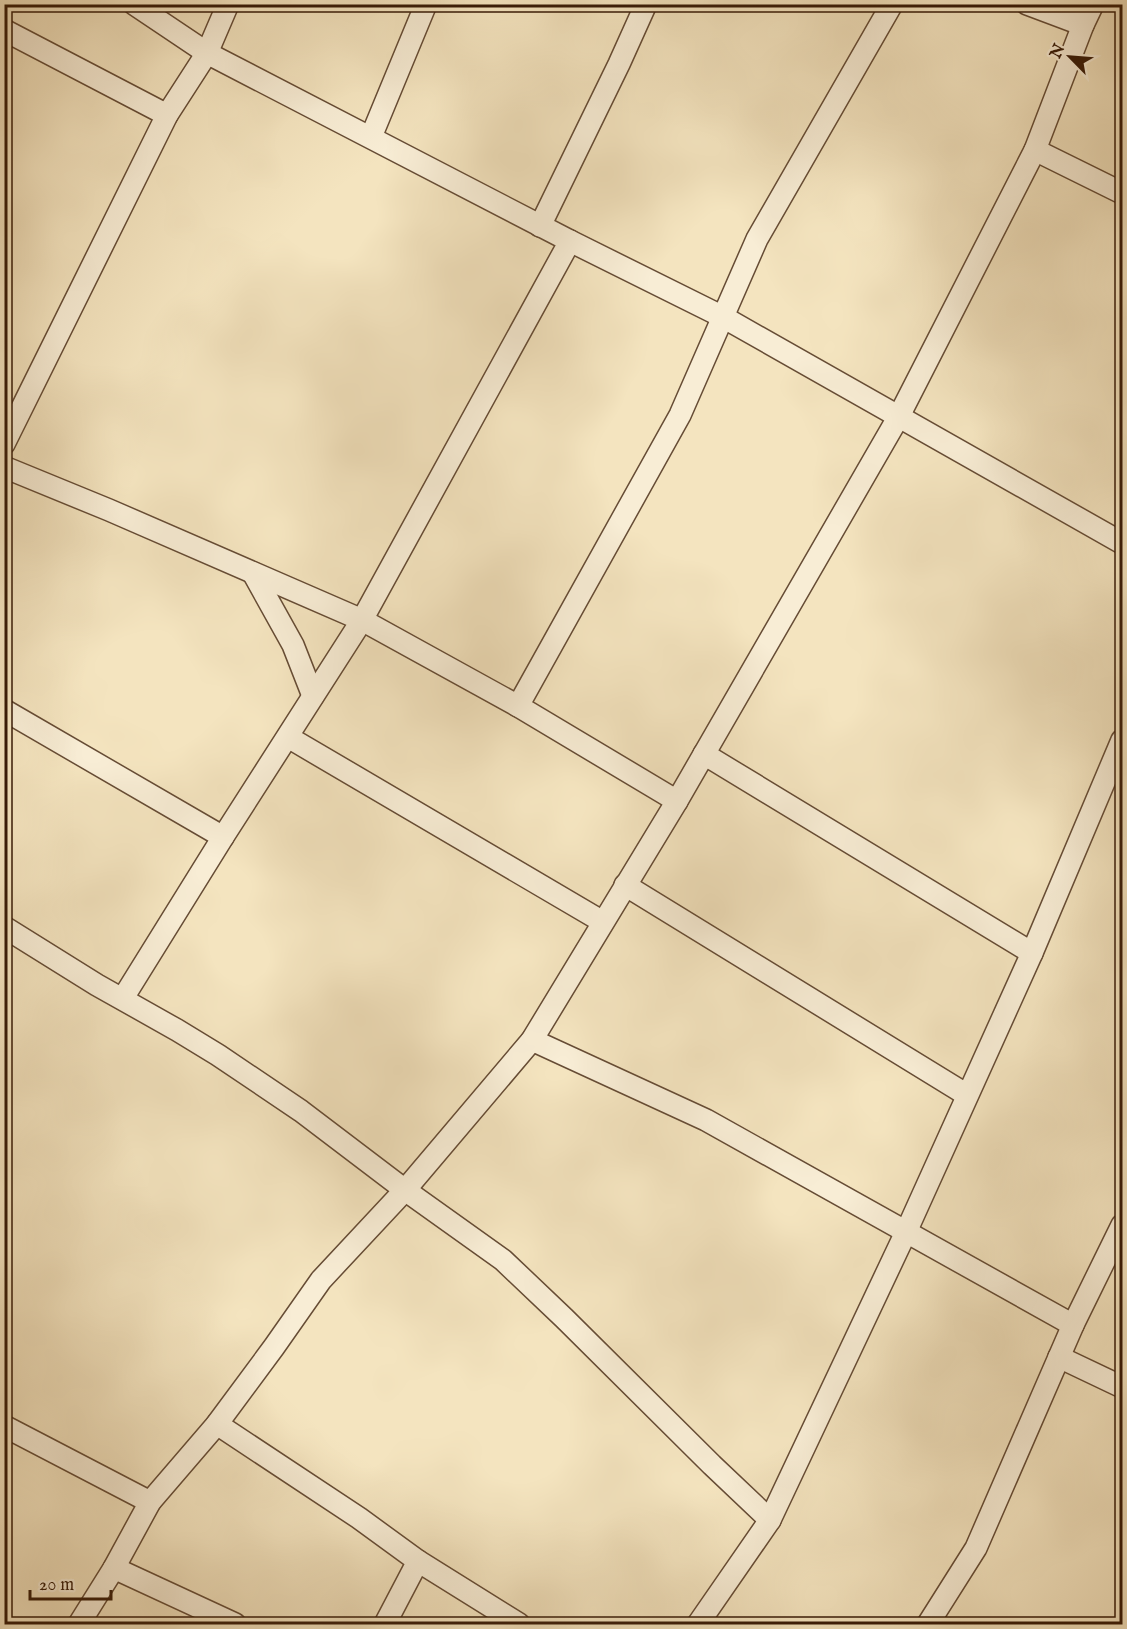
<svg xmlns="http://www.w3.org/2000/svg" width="1127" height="1629" viewBox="0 0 1127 1629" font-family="'IM FELL English',serif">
	<rect width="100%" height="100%" fill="#f4e4bf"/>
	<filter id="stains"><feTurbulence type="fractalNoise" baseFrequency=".00333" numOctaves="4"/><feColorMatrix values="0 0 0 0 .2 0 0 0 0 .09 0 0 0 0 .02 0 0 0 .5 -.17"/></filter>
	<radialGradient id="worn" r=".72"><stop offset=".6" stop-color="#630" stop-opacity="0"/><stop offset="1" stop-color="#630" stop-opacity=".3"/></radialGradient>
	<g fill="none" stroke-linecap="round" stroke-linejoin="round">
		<g stroke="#664c35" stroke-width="24">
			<g id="minor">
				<polyline points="1027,4 1083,25"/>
				<polyline points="4,30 167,115"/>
				<polyline points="371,137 426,4"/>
				<polyline points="1035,150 1122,193"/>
				<polyline points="540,226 619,64 646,4"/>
				<polyline points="570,241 723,317 1122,543"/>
				<polyline points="4,444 167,115 207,53 228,4"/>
				<polyline points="4,467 109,510 362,620 518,706 677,801"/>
				<polyline points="253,573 293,645 313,696"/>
				<polyline points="518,706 680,415 757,239 892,4"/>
				<polyline points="4,710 223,837"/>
				<polyline points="288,737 603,922"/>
				<polyline points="704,754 1032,953"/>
				<polyline points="625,885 967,1095"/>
				<polyline points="4,927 97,985 177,1030 218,1055 301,1111 405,1190 503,1260 564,1318 712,1465 770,1520"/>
				<polyline points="123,998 223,837 362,620 570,241 207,53 134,4"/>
				<polyline points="532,1040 706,1120 1073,1325"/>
				<polyline points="1059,1357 1122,1387"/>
				<polyline points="217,1424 359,1518 418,1561 385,1624"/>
				<polyline points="4,1426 150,1502"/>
				<polyline points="418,1561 519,1624"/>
				<polyline points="114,1568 235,1624"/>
				<polyline points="79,1624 114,1568 150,1502 217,1424 274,1347 321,1280 405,1190 532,1040 677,801 899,416 1035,150 1083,25 1093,4"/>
				<polyline points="698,1624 770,1520 906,1232 1032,953 1122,740"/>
				<polyline points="928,1624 976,1548 1073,1325 1122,1225"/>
			</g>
		</g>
		<use href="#minor" stroke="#f8edd5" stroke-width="21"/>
	</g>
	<rect width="1127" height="1629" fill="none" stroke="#f4e4bf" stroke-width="24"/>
	<rect x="6" y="6" width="1115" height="1617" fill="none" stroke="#371a07" stroke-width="3"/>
	<rect x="12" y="12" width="1103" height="1605" fill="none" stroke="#371a07" stroke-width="1.5"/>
	<g transform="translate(1070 57) rotate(295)" stroke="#f8edd5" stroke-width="4.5" paint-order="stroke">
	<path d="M0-4.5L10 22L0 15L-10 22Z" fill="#371a07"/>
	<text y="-9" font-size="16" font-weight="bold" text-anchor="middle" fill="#371a07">N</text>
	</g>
	<path d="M30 1590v9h81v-9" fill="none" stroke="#371a07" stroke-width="3"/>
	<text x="39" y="1590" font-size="18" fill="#371a07" stroke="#f8edd5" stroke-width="4.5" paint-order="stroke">20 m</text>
	<rect width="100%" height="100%" filter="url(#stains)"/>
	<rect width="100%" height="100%" fill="url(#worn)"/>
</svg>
